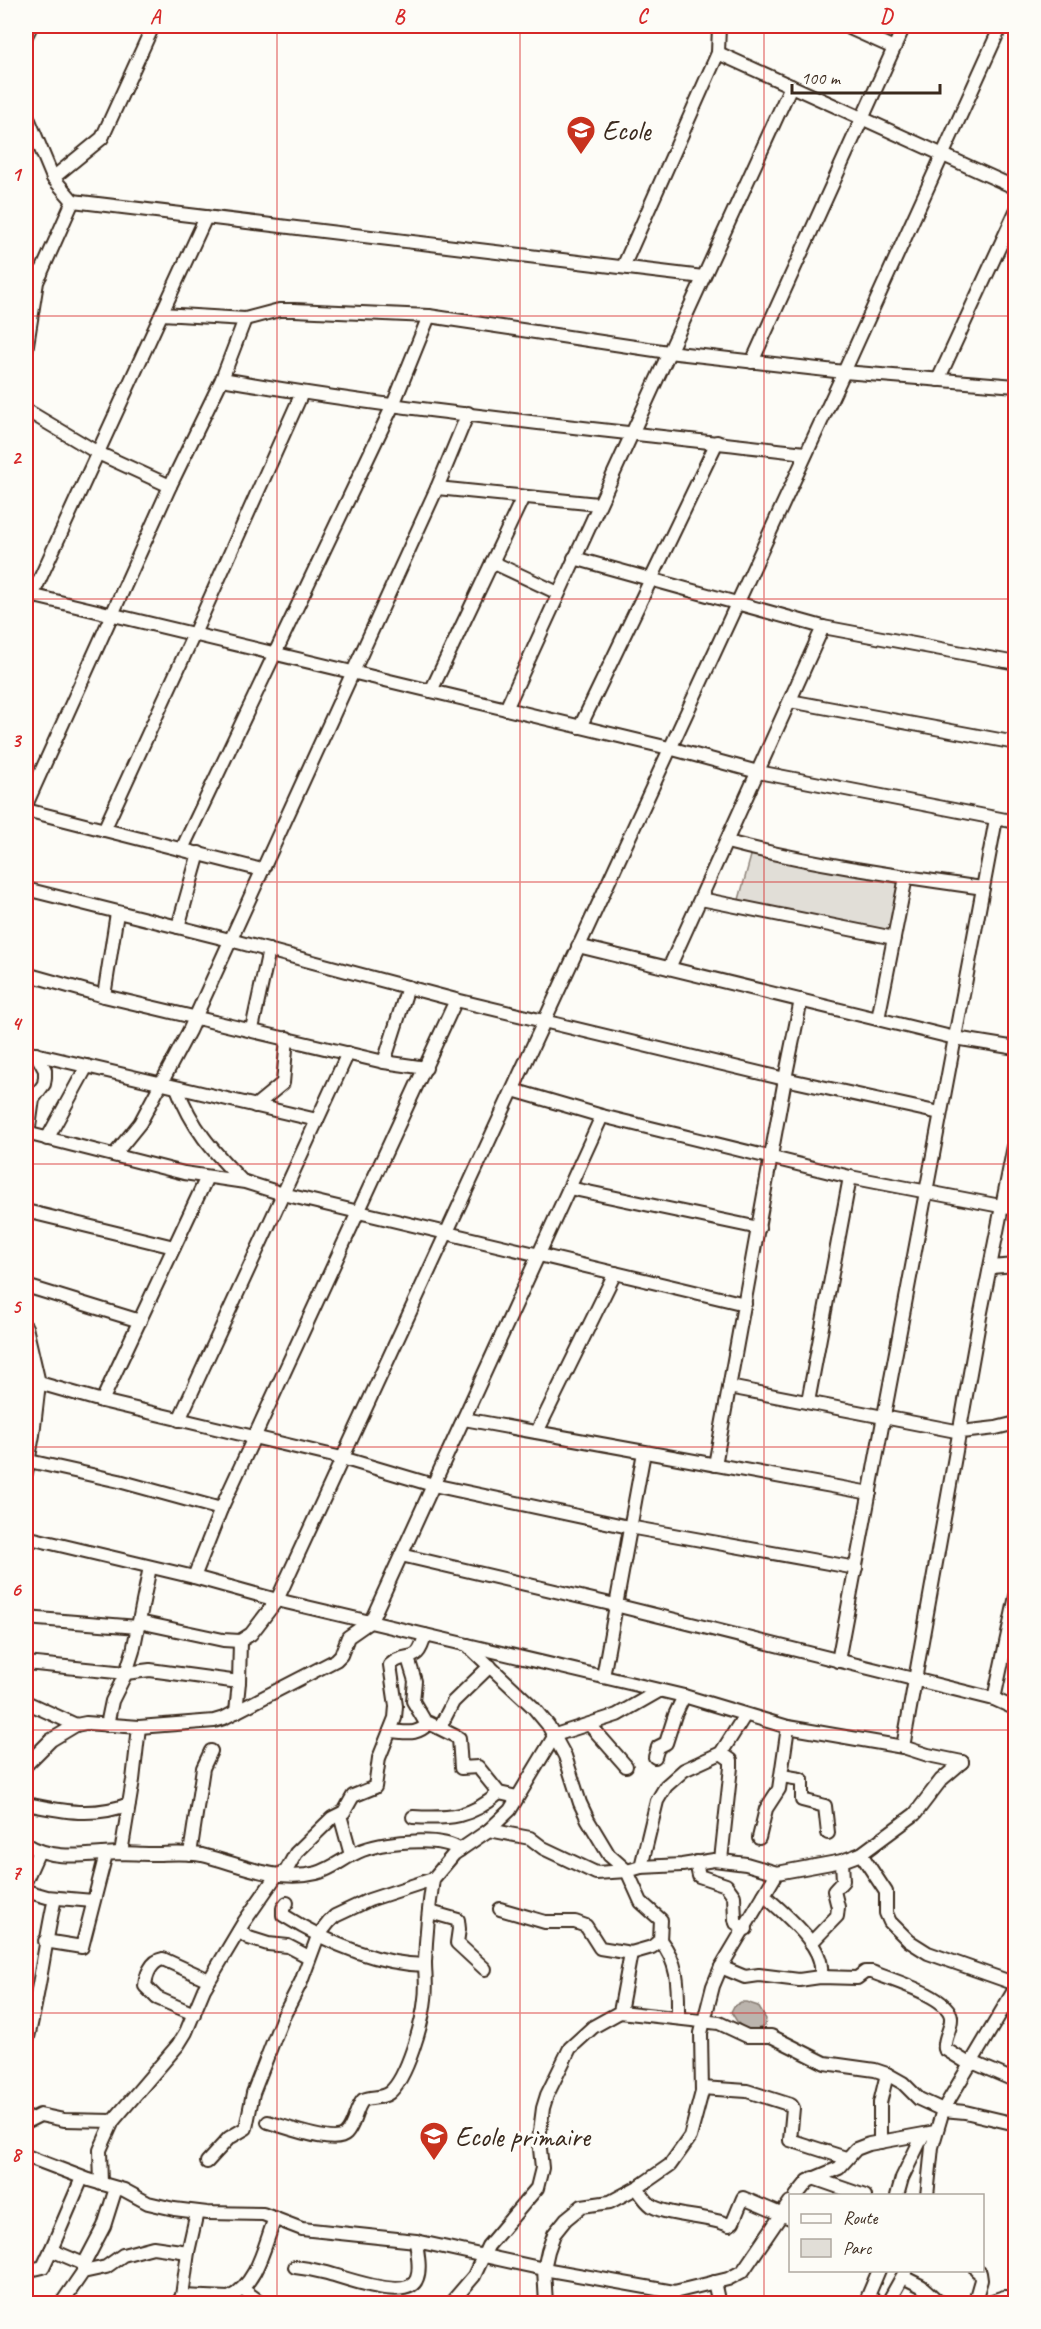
<svg xmlns="http://www.w3.org/2000/svg" width="1041" height="2329" viewBox="0 0 1041 2329" font-family="Caveat,sans-serif">
	<rect width="100%" height="100%" fill="#fdfcf7"/>
	<filter id="ink" filterUnits="userSpaceOnUse"><feTurbulence type="fractalNoise" baseFrequency=".0167" numOctaves="2"/><feDisplacementMap in="SourceGraphic" scale="12" xChannelSelector="R" yChannelSelector="G"/><feConvolveMatrix kernelMatrix="1 2 1 2 8 2 1 2 1" color-interpolation-filters="sRGB"/></filter>
	<g filter="url(#ink)">
		<polygon fill="#e1ded7" stroke="#8e847a" stroke-width="1.5" points="752,852 905,879 892,943 737,907"/>
		<polygon fill="#bbb4ad" stroke="#887d74" stroke-width="1.5" points="741,2002 746,2002 758,2006 766,2019 765,2026 748,2032 738,2023 731,2012 734,2006"/>
		<g fill="none" stroke-linecap="round" stroke-linejoin="round">
			<g stroke="#3b2a1e" stroke-width="16">
				<g id="minor">
					<polyline points="845,26 894,48"/>
					<polyline points="26,36 31,26"/>
					<polyline points="718,53 1016,188"/>
					<polyline points="26,113 53,178"/>
					<polyline points="73,201 703,277"/>
					<polyline points="623,267 718,53 719,26"/>
					<polyline points="26,270 41,274"/>
					<polyline points="162,314 245,319 279,310 294,310 429,316 668,352 844,372 1016,386"/>
					<polyline points="26,351 37,282 73,201 53,178 102,138 153,26"/>
					<polyline points="752,362 904,26"/>
					<path d="M 222,379 C 415,413 611,430 805,453"/>
					<polyline points="938,380 1016,211"/>
					<polyline points="26,410 98,453 170,486"/>
					<polyline points="437,488 598,504"/>
					<polyline points="574,558 823,627 1016,663"/>
					<polyline points="492,562 558,593"/>
					<polyline points="26,594 669,748 758,772 1016,822"/>
					<polyline points="26,609 206,217"/>
					<polyline points="431,691 523,497"/>
					<polyline points="790,701 1016,743"/>
					<polyline points="506,709 791,86"/>
					<polyline points="580,727 717,442"/>
					<polyline points="26,805 170,486 222,379 245,319"/>
					<polyline points="26,810 262,870"/>
					<polyline points="104,830 194,634 302,393"/>
					<path d="M 727,842 C 810,864 898,876 983,888"/>
					<polyline points="182,849 393,405 429,316"/>
					<polyline points="26,889 230,940 456,1000 785,1079 940,1113"/>
					<polyline points="701,899 894,938"/>
					<polyline points="178,927 199,853"/>
					<polyline points="578,946 955,1038 1016,1048"/>
					<polyline points="669,968 823,627"/>
					<polyline points="26,974 104,996 384,1062 426,1068"/>
					<polyline points="104,996 117,913"/>
					<polyline points="878,1019 906,877"/>
					<polyline points="252,1029 269,950"/>
					<polyline points="26,1052 317,1120"/>
					<polyline points="384,1062 408,987"/>
					<path d="M 177,1088 C 192,1128 212,1150 242,1181"/>
					<polyline points="513,1090 602,1116 850,1177 1016,1209"/>
					<polyline points="255,1106 283,1083 287,1038"/>
					<polyline points="26,1133 184,1173 245,1182 283,1194 745,1304"/>
					<polyline points="28,1134 33,1099 44,1084 45,1077 45,1070 36,1054"/>
					<polyline points="47,1139 87,1066"/>
					<polyline points="114,1155 140,1123 189,1031 437,488 468,413"/>
					<polyline points="569,1188 759,1228"/>
					<polyline points="26,1211 174,1247"/>
					<polyline points="991,1267 1016,1265"/>
					<polyline points="26,1286 140,1321"/>
					<polyline points="26,1327 39,1383 33,1435 26,1473"/>
					<polyline points="39,1383 102,1401 342,1458 433,1485 629,1527 856,1568"/>
					<polyline points="729,1387 961,1432 996,1428 1016,1423"/>
					<polyline points="102,1401 207,1177"/>
					<polyline points="808,1402 850,1177"/>
					<polyline points="464,1419 870,1493"/>
					<polyline points="179,1420 348,1053"/>
					<polyline points="537,1432 615,1273"/>
					<polyline points="29,1461 119,1481 221,1509"/>
					<polyline points="715,1465 785,1079 801,1000"/>
					<polyline points="26,1537 194,1577 277,1600 684,1696 788,1727 903,1747 928,1755 962,1762"/>
					<polyline points="401,1555 615,1605 994,1699 1016,1709"/>
					<polyline points="194,1577 221,1509 456,1000"/>
					<polyline points="26,1618 138,1627"/>
					<polyline points="139,1622 223,1640 240,1641 251,1634 277,1600 844,372 1001,26"/>
					<polyline points="408,1658 415,1681 413,1701 427,1725"/>
					<polyline points="838,1661 996,819"/>
					<polyline points="26,1663 126,1673 150,1670 239,1682"/>
					<polyline points="603,1677 644,1452"/>
					<polyline points="994,1699 1016,1596"/>
					<polyline points="26,1702 76,1725"/>
					<polyline points="236,1712 239,1682 240,1641"/>
					<polyline points="107,1725 112,1701 126,1673 133,1651 150,1567"/>
					<polyline points="590,1725 626,1766"/>
					<polyline points="440,1727 453,1702 490,1666"/>
					<path d="M 390,1731 C 407,1732 416,1736 429,1723 L 459,1738 L 461,1768 L 478,1767 L 499,1793 L 517,1797"/>
					<polyline points="903,1747 980,1317 1016,1136"/>
					<polyline points="655,1757 658,1747 666,1743 675,1715 684,1696"/>
					<polyline points="26,1765 51,1740 76,1725 86,1723 139,1727 214,1721 224,1718 336,1660 341,1655 348,1637 371,1621 602,1116"/>
					<polyline points="782,1776 800,1779 802,1780 802,1800 825,1806 828,1833"/>
					<path d="M 26,1804 C 61,1811 94,1818 129,1804"/>
					<polyline points="340,1815 351,1855"/>
					<path d="M 413,1817 C 449,1819 471,1818 499,1793"/>
					<polyline points="489,1830 530,1838 543,1848 596,1873 627,1871 641,1867 682,1865 714,1860 746,1864 777,1873"/>
					<polyline points="759,1838 766,1809 779,1789 788,1727"/>
					<path d="M 26,1844 C 54,1862 88,1854 119,1853 C 130,1853 141,1854 151,1854 C 168,1854 185,1852 202,1855 C 240,1864 277,1883 317,1873 C 332,1869 344,1858 358,1852 C 380,1842 440,1835 460,1850"/>
					<polyline points="121,1853 133,1780 139,1727"/>
					<polyline points="190,1854 203,1768 211,1751"/>
					<polyline points="861,1854 886,1892 886,1913 890,1922 909,1941 928,1953 1016,1984"/>
					<polyline points="721,1860 731,1767 731,1760 721,1753"/>
					<polyline points="696,1862 699,1876 726,1885 734,1896 735,1919 736,1923 746,1929"/>
					<polyline points="641,1867 657,1801 666,1786 684,1770 721,1753 745,1715"/>
					<polyline points="26,1880 39,1851"/>
					<polyline points="26,1891 47,1897 93,1901"/>
					<path d="M 764,1895 C 783,1913 829,1948 820,1977"/>
					<path d="M 287,1903 L 283,1908 L 283,1915 C 326,1942 374,1964 425,1965"/>
					<polyline points="500,1909 545,1922 575,1922 586,1926 600,1948 631,1953"/>
					<polyline points="430,1912 458,1920 459,1929 457,1943 485,1969"/>
					<polyline points="239,1931 249,1938 268,1944 288,1946 309,1957"/>
					<path d="M 660,1940 C 680,1965 678,1988 678,2018"/>
					<polyline points="45,1941 82,1947 106,1854"/>
					<polyline points="811,1943 837,1916 838,1907 834,1891 843,1881 842,1861"/>
					<path d="M 721,1967 L 745,1977 L 759,1975 L 799,1980 L 820,1977 L 857,1978 L 865,1972 L 872,1972 C 891,1980 948,1996 951,2017 C 952,2029 943,2038 945,2049 L 971,2065"/>
					<polyline points="620,2012 719,2023 747,2036 771,2036 825,2063 875,2070 887,2074 903,2083 919,2099 943,2110 965,2112 1016,2124"/>
					<path d="M 194,2014 L 157,1998 L 145,1986 C 146,1975 151,1961 163,1959 L 209,1980"/>
					<path d="M 26,2045 C 39,1997 44,1947 55,1898"/>
					<polyline points="972,2062 1016,2081"/>
					<polyline points="702,2088 747,2091 791,2105 793,2108 790,2140 846,2158"/>
					<polyline points="26,2122 40,2115 64,2120 113,2121"/>
					<path d="M 268,2122 C 284,2126 335,2146 346,2134 C 355,2125 355,2109 363,2100 C 372,2096 381,2099 389,2093 C 407,2079 423,2021 425,1999 C 427,1986 425,1974 425,1962 C 426,1934 429,1906 433,1879"/>
					<polyline points="880,2142 880,2103 887,2074"/>
					<polyline points="26,2156 89,2180 124,2190 148,2203 174,2209 207,2213 263,2214 302,2229 416,2241 544,2269 674,2292 728,2279 743,2271 790,2202"/>
					<polyline points="207,2162 229,2138 246,2128 253,2093 282,2019 301,1982 318,1936 329,1922 335,1916 369,1900 433,1879 454,1854 489,1830 510,1810 555,1735 617,1715 659,1691"/>
					<polyline points="813,2178 865,2196"/>
					<path d="M 101,2184 L 100,2150 L 113,2121 L 178,2045 L 186,2032 L 204,1989 L 244,1922 L 276,1876 L 286,1871 L 296,1853 L 332,1818 L 344,1812 L 353,1796 L 375,1787 L 379,1758 L 395,1718 L 396,1706 L 390,1665 C 407,1649 417,1668 425,1635"/>
					<path d="M 637,2188 C 641,2194 646,2202 652,2206 C 671,2217 706,2215 729,2225 L 733,2222 L 743,2198 L 790,2218"/>
					<polyline points="796,2196 808,2181 839,2168 856,2149 869,2144 935,2132"/>
					<polyline points="897,2196 902,2178 923,2135"/>
					<polyline points="927,2196 932,2147 943,2110 1016,1987"/>
					<polyline points="51,2250 82,2178"/>
					<polyline points="84,2264 104,2226 116,2188"/>
					<path d="M 295,2267 C 305,2268 316,2270 327,2273 C 343,2277 409,2303 417,2278 C 421,2268 417,2252 416,2241"/>
					<polyline points="879,2270 868,2296 880,2304"/>
					<polyline points="26,2271 43,2267 51,2250 84,2264 83,2271"/>
					<polyline points="903,2277 921,2286 941,2304"/>
					<polyline points="714,2282 719,2304"/>
					<polyline points="242,2289 263,2304"/>
					<polyline points="182,2296 188,2252"/>
					<polyline points="992,2301 1004,2297 1016,2297"/>
					<polyline points="61,2304 83,2272 106,2267 123,2255 153,2247 188,2252 197,2212"/>
					<path d="M 177,2304 L 182,2296 L 229,2298 C 258,2283 264,2246 275,2218"/>
					<polyline points="450,2304 474,2276 488,2246 537,2188 542,2168 539,2139 543,2108 547,2095 570,2048 593,2027 620,2012 631,1953 652,1947 660,1940 661,1920 641,1902 627,1871 609,1855 588,1820 580,1803 565,1756 548,1725 533,1707 467,1645"/>
					<polyline points="546,2304 544,2269 548,2251 554,2234 566,2219 582,2206 610,2202 640,2186 670,2165 690,2137 702,2092 701,2033 713,1986 721,1967 777,1873 842,1861 861,1854 915,1814 941,1780 962,1762"/>
					<polyline points="669,2304 674,2292"/>
					<polyline points="887,2304 905,2272"/>
					<polyline points="974,2304 981,2280 980,2273 976,2270"/>
				</g>
			</g>
			<use href="#minor" stroke="#fdfcf7" stroke-width="12"/>
		</g>
	</g>
	<path fill="none" stroke="#d62828" stroke-width="1.5" stroke-opacity="0.55" d="M 277,26 L 277,2304M 520,26 L 520,2304M 764,26 L 764,2304M 26,316 L 1016,316M 26,599 L 1016,599M 26,882 L 1016,882M 26,1164 L 1016,1164M 26,1447 L 1016,1447M 26,1730 L 1016,1730M 26,2013 L 1016,2013"/>
	<defs>
		<g id="school-pin" transform="scale(1.5)"><path d="M0 17L-7.5 6A9.5 9.5 0 1 1 7.5 6Z" fill="#c8321e" stroke="#fdfcf7"/><path d="M0-5L7-2L0 1L-7-2ZM-4 1L0 2.5L4 1V4Q0 6-4 4Z" fill="#fff"/></g>
	</defs>
	<g fill-rule="evenodd">
		<use href="#school-pin" x="581" y="130"/>
		<use href="#school-pin" x="434" y="2136"/>
	</g>
	<g text-anchor="middle" stroke-width="6" stroke-linejoin="round" paint-order="stroke">
		<g font-size="28" fill="#3b2a1e" stroke="#fdfcf7" text-anchor="start">
			<text x="602" y="140">Ecole</text>
			<text x="455" y="2146">Ecole primaire</text>
		</g>
	</g>
	<rect width="1041" height="2329" fill="none" stroke="#fdfcf7" stroke-width="66"/>
	<rect x="789" y="2194" width="195" height="78" fill="#fdfcf7" stroke="#afa8a0" stroke-width="1.5"/>
	<rect x="801" y="2214" width="30" height="9" fill="#fdfcf7" stroke="#afa8a0" stroke-width="1.5"/>
	<text x="843" y="2224" font-size="18" fill="#3b2a1e">Route</text>
	<rect x="801" y="2239" width="30" height="18" fill="#e1ded7" stroke="#afa8a0" stroke-width="1.5"/>
	<text x="843" y="2254" font-size="18" fill="#3b2a1e">Parc</text>
	<path d="M792 84v9h148v-9" fill="none" stroke="#3b2a1e" stroke-width="3"/>
	<text x="801" y="84" font-size="18" fill="#3b2a1e" stroke="#fdfcf7" stroke-width="4.5" paint-order="stroke">100 m</text>
	<rect x="33" y="33" width="975" height="2263" fill="none" stroke="#d62828" stroke-width="2"/>
	<g font-size="20" text-anchor="middle" font-weight="bold" fill="#d62828">
		<text x="155" y="23">A</text>
		<text x="399" y="23">B</text>
		<text x="642" y="23">C</text>
		<text x="886" y="23">D</text>
		<text x="16" y="181">1</text>
		<text x="16" y="464">2</text>
		<text x="16" y="747">3</text>
		<text x="16" y="1030">4</text>
		<text x="16" y="1313">5</text>
		<text x="16" y="1596">6</text>
		<text x="16" y="1879">7</text>
		<text x="16" y="2161">8</text>
	</g>
</svg>
